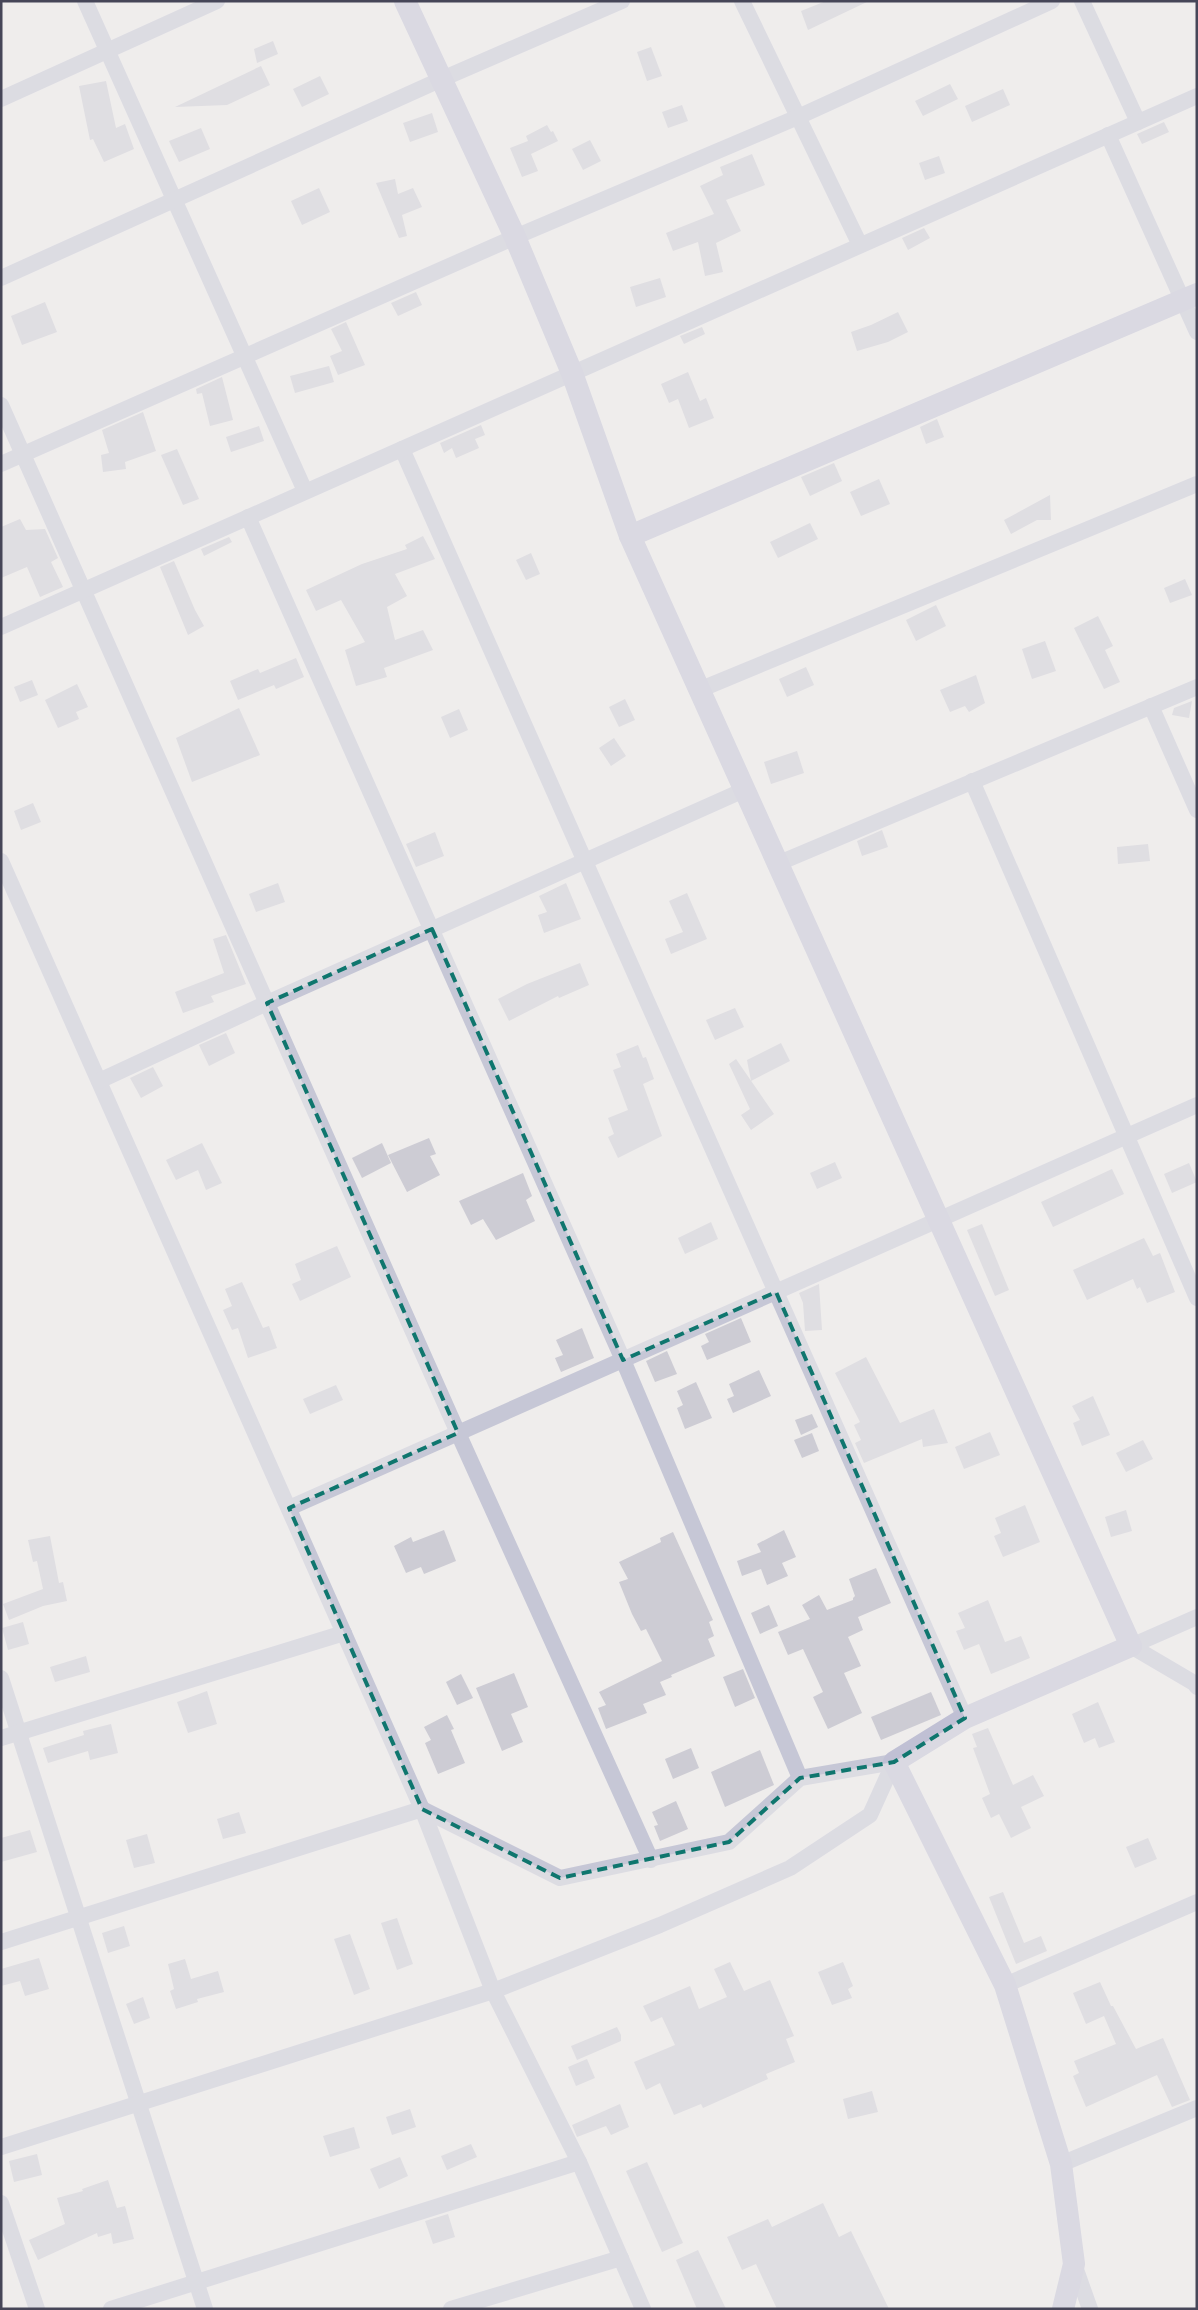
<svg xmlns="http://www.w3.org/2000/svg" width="1198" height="2310" viewBox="0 0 1198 2310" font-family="'Fira Sans Condensed',sans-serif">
	<rect width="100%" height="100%" fill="#efedec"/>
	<g fill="#cdccd4">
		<polygon points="826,1 869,1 808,30 801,11"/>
		<polygon points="273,41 278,54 257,63 254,49"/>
		<polygon points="651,47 662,76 647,81 637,52"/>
		<polygon points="261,66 270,85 227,105 175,107"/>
		<polygon points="320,76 329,94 302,107 293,89"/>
		<polygon points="106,81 116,128 125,124 134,149 104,162 93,139 90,140 79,86"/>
		<polygon points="950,84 958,99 923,116 915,101"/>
		<polygon points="1003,89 1010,105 972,122 965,106"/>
		<polygon points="682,105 688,121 668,128 662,112"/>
		<polygon points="432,113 438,132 410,142 403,123"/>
		<polygon points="1164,122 1169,132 1142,144 1137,134"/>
		<polygon points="547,125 551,132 553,131 558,141 531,154 538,171 522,177 510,148 528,141 526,136"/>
		<polygon points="201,128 210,149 179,162 169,141"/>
		<polygon points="590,140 601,161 583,170 572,149"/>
		<polygon points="752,154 765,185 726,200 741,231 716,243 723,272 705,276 698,242 673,251 666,233 714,214 700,186 723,175 720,167"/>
		<polygon points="939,156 945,173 925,180 919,163"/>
		<polygon points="395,179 398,194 413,188 422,207 402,215 407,236 399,238 376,183"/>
		<polygon points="319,188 330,212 302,225 291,201"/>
		<polygon points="924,228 930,238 908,250 902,238"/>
		<polygon points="660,278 666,297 636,307 630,287"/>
		<polygon points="416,292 422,305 398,316 391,303"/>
		<polygon points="45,302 57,332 22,345 11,316"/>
		<polygon points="898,312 908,332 888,342 857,351 851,332 871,325"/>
		<polygon points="346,322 365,365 338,375 330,356 342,351 331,329"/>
		<polygon points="702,327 705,334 684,344 680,336"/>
		<polygon points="329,366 334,382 295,393 290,376"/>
		<polygon points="688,372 700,401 706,398 714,418 689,428 678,399 669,403 661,384"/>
		<polygon points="222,377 233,420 210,426 202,393 197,394 196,389"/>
		<polygon points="143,412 156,451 125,462 126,469 103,472 101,455 109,453 102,430"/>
		<polygon points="937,419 944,437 926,444 920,427"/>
		<polygon points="481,425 485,435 475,439 479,448 456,458 452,448 444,453 440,443"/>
		<polygon points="259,426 264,441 231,452 226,437"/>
		<polygon points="177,449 199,499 183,505 161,455"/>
		<polygon points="834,463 842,481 810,496 801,477"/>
		<polygon points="879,479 890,504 861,516 850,492"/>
		<polygon points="1050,495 1051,520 1037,520 1011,534 1004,520"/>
		<polygon points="20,519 26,530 45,529 58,558 51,562 63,587 40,597 27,567 1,578 1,527"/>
		<polygon points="810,523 818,539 778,558 770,542"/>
		<polygon points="423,536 435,559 395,574 407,596 387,607 395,640 423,630 433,650 384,668 387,677 356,686 345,650 365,642 341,600 316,611 306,590 362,564 407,549 405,545"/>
		<polygon points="229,537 232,542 204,556 201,549"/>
		<polygon points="531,553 540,574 526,580 516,560"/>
		<polygon points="174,561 195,610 204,626 188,635 160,567"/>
		<polygon points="1185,579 1192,595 1170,603 1164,588"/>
		<polygon points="936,605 946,626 916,641 906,620"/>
		<polygon points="1098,616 1113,646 1105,650 1120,682 1104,689 1074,628"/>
		<polygon points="1045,641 1056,671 1032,679 1022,649"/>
		<polygon points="296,658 304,677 276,689 274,685 238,700 230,681 258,669 260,673"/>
		<polygon points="806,667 814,685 787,697 779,679"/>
		<polygon points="976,675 985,703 969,712 965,706 950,712 940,690"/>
		<polygon points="32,680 38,695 20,702 14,687"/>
		<polygon points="77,684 88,707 76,712 79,719 58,728 45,700"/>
		<polygon points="625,699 635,720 619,727 609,707"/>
		<polygon points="1192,701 1189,718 1172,715 1174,708"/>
		<polygon points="239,708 260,755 192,782 176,738"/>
		<polygon points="459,709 468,730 450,738 441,717"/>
		<polygon points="614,738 626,756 611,766 599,748"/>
		<polygon points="797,751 804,773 771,784 764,762"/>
		<polygon points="33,803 41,822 21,830 14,811"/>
		<polygon points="882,830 888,847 862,856 857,841"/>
		<polygon points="435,832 444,856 416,867 406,844"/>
		<polygon points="1148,844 1150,861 1118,864 1117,847"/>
		<polygon points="278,883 285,902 256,912 249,894"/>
		<polygon points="566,883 581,919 544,933 538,915 547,912 539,896"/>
		<polygon points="687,893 707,939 671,954 665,939 683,932 669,901"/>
		<polygon points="226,935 246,984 211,996 214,1002 183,1013 175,992 224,973 213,939"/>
		<polygon points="580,963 589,985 559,998 558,996 509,1021 498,999 527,984"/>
		<polygon points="735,1008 744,1027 715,1040 706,1020"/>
		<polygon points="226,1033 235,1053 209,1066 199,1045"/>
		<polygon points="781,1043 790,1061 751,1081 747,1060"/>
		<polygon points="638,1045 643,1058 646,1057 654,1079 643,1084 662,1136 618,1158 608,1137 614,1134 608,1118 628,1110 613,1070 621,1067 616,1054"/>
		<polygon points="736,1059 774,1114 751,1130 741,1115 750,1109 729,1064"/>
		<polygon points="153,1067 163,1086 141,1098 130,1078"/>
		<polygon points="429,1138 436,1154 430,1156 440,1175 407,1192 388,1155"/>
		<polygon points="202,1143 222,1183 206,1190 198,1170 176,1180 166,1160"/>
		<polygon points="382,1143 391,1163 362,1178 352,1158"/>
		<polygon points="835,1162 842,1178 817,1189 810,1173"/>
		<polygon points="1189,1163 1197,1182 1172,1193 1164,1174"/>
		<polygon points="1112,1169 1124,1194 1053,1227 1041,1202"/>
		<polygon points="523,1173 532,1196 526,1200 535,1221 496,1240 483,1219 471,1225 459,1201"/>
		<polygon points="711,1222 718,1239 685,1254 678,1238"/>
		<polygon points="982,1224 1009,1290 995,1296 967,1230"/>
		<polygon points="1144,1238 1153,1256 1160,1253 1175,1292 1147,1303 1140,1287 1137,1289 1133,1279 1087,1300 1073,1270"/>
		<polygon points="337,1246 351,1277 300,1301 292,1284 301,1280 295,1264"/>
		<polygon points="242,1282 263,1328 269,1326 277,1348 248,1358 238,1328 232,1330 223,1310 232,1306 225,1289"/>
		<polygon points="819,1284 822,1330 805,1331 803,1303 799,1293"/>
		<polygon points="741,1318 751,1342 707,1360 701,1346 709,1342 705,1334"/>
		<polygon points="582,1328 594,1358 561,1372 555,1358 563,1355 556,1340"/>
		<polygon points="667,1351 677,1374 655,1382 646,1361"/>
		<polygon points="866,1357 900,1423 934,1409 948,1443 923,1447 922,1439 864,1463 855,1443 861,1440 854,1425 860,1422 835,1373"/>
		<polygon points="759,1370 771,1396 733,1413 727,1399 734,1396 729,1384"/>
		<polygon points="696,1382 712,1418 685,1429 677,1408 683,1405 677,1391"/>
		<polygon points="336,1385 343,1400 310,1414 303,1399"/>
		<polygon points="1093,1396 1110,1435 1082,1446 1073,1423 1080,1420 1072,1406"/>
		<polygon points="812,1414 818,1427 801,1435 795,1420"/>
		<polygon points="990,1432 1000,1455 964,1469 955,1447"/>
		<polygon points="812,1433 819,1451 802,1458 794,1440"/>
		<polygon points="1143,1440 1153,1459 1126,1472 1116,1453"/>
		<polygon points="1025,1505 1040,1542 1003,1557 994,1536 1001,1533 995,1518"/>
		<polygon points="1126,1510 1132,1531 1111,1537 1105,1517"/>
		<polygon points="444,1530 456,1561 424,1574 421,1567 406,1573 394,1546 411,1537 413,1542"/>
		<polygon points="784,1530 796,1557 782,1563 788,1576 767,1585 761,1569 742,1576 737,1561 761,1552 757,1544"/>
		<polygon points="673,1532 713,1620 709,1622 714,1636 708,1639 715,1656 671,1675 672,1677 660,1682 666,1695 643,1704 647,1713 606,1729 598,1708 606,1705 599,1692 662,1661 646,1629 641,1631 632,1614 619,1582 628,1579 619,1562 661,1542 660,1538"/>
		<polygon points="50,1536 59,1583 63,1582 67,1601 43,1606 9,1620 3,1604 43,1589 37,1561 33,1562 28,1540"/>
		<polygon points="876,1568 891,1603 858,1617 863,1630 848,1637 861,1666 844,1673 862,1713 828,1729 813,1697 823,1692 803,1649 788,1655 778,1632 810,1619 802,1605 819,1595 827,1610 853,1600 853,1598 855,1596 849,1579"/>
		<polygon points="988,1600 1005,1642 1021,1636 1030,1658 991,1674 979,1644 964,1650 956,1631 965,1628 958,1613"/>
		<polygon points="769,1605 778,1626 760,1634 751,1613"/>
		<polygon points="23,1622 29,1644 8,1650 2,1628"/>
		<polygon points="86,1656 90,1672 55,1682 50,1667"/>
		<polygon points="743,1669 755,1698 735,1707 723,1677"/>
		<polygon points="514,1673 528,1707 511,1714 523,1742 502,1751 476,1688"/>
		<polygon points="461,1674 473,1698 457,1705 446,1682"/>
		<polygon points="207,1691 217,1724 188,1733 177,1702"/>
		<polygon points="931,1692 941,1715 881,1740 871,1717"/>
		<polygon points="1098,1702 1115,1742 1099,1748 1095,1738 1084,1743 1072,1714"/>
		<polygon points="447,1715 454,1729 451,1730 465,1763 438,1774 425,1743 431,1740 424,1727"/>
		<polygon points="111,1724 118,1753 90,1760 88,1751 48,1763 43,1748 84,1735 83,1731"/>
		<polygon points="988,1728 1013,1785 1033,1775 1044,1796 1021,1807 1031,1828 1011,1838 999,1814 991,1818 982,1798 990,1794 973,1748 977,1747 972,1734"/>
		<polygon points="691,1748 699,1768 673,1779 665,1759"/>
		<polygon points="760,1750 774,1785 725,1807 711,1772"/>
		<polygon points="676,1801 688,1829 660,1841 654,1826 658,1825 652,1812"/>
		<polygon points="239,1812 246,1833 223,1839 217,1819"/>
		<polygon points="30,1830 37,1852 1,1862 1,1838"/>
		<polygon points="147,1834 155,1863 134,1868 126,1840"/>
		<polygon points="1148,1838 1157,1859 1135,1868 1126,1847"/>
		<polygon points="1003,1892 1024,1943 1041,1936 1047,1951 1016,1964 989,1897"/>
		<polygon points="397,1918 413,1964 397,1970 381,1923"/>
		<polygon points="124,1926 130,1946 108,1953 102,1933"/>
		<polygon points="350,1934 370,1989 354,1995 334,1939"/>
		<polygon points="39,1958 49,1989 25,1996 20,1981 1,1986 1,1969"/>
		<polygon points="185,1959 191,1979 218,1971 224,1992 197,1999 198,2002 176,2009 170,1991 174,1989 168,1964"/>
		<polygon points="730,1962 744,1991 770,1980 794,2036 786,2039 795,2062 766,2074 768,2079 703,2108 701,2104 674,2115 660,2083 646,2090 634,2062 675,2045 662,2017 651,2022 643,2006 690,1986 699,2009 727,1997 714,1969"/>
		<polygon points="843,1962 853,1986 848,1989 852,1998 832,2005 818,1972"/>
		<polygon points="1100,1982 1111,2006 1113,2006 1136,2049 1163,2038 1190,2100 1172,2107 1157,2075 1086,2107 1073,2076 1079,2073 1074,2061 1116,2044 1104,2016 1086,2024 1073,1993"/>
		<polygon points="143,1997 150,2018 134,2024 126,2004"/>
		<polygon points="617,2027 621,2035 621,2041 577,2060 571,2046"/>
		<polygon points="587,2059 595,2078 576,2086 568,2067"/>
		<polygon points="872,2091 878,2112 848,2119 843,2099"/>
		<polygon points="620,2104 629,2127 611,2135 606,2126 577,2137 572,2125"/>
		<polygon points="410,2109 416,2127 392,2135 386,2117"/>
		<polygon points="354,2127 360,2148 330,2157 323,2136"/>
		<polygon points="471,2144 477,2157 447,2170 441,2156"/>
		<polygon points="37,2154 42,2175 14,2182 9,2161"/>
		<polygon points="400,2157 408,2176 379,2189 370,2169"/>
		<polygon points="647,2162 683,2243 662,2252 626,2171"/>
		<polygon points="108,2180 117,2208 125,2206 134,2239 113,2244 111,2233 98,2237 97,2233 38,2260 29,2240 65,2224 57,2198 83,2191 82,2189"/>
		<polygon points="823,2203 839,2237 851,2231 889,2309 777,2309 756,2264 742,2270 727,2237 768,2219 772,2227"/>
		<polygon points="448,2214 455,2237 433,2244 425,2221"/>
		<polygon points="698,2250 726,2309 697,2309 676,2260"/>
	</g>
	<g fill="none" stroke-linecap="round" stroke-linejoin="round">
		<g stroke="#c6c7d6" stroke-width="16">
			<polyline points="85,1 305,491"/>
			<polyline points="742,1 860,245"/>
			<polyline points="1082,1 1138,122"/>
			<polyline points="1,99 217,1"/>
			<polyline points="1108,135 1197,332"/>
			<polyline points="1,278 442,79 622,1"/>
			<polyline points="1,405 458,1433 651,1860"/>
			<polyline points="402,449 965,1718"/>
			<polyline points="1,464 515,237 798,117 1052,1"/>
			<polyline points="248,517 623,1360 800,1778"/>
			<polyline points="1,627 1197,96"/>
			<polyline points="699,690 1197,484"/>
			<polyline points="1151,706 1197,810"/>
			<polyline points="972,781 1197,1298"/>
			<polyline points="1,861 422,1809 493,1991 579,2162 643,2309"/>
			<polyline points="779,863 1197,687"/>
			<polyline points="99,1081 267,1003 744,790"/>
			<polyline points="289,1508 1197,1105"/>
			<polyline points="1131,1646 1194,1683 1197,1687"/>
			<polyline points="1131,1646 1197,1617"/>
			<polyline points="1,1678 205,2309"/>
			<polyline points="1,1738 344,1633"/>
			<polyline points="1,1942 422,1809 560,1878 729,1842 800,1778 894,1762"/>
			<polyline points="1005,1985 1197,1902"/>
			<polyline points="1,2147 493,1991 660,1925 790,1868 870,1815 894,1762"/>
			<polyline points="1061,2164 1197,2108"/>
			<polyline points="1,2203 37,2309"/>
			<polyline points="1074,2264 1090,2309"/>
			<polyline points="111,2309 579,2162"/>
			<polyline points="451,2309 621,2258"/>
		</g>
		<g stroke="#c0c0d4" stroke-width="22">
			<polyline points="405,1 515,237 572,373 630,536 1131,1646 965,1718 894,1762 1005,1985 1061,2164 1074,2264 1063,2309"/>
			<polyline points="630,536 1197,294"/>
		</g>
	</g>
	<path d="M0 0H1198V2310H0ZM 432,929 L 623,1360 L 776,1292 L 965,1718 L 894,1762 L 800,1778 L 729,1842 L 560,1878 L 422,1809 L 289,1508 L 458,1433 L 267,1003 Z" fill="#efedec" fill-opacity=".55" fill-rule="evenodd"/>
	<path fill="none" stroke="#0f766e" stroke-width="4" stroke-dasharray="10 6" stroke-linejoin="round" d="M 432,929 L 623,1360 L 776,1292 L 965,1718 L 894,1762 L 800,1778 L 729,1842 L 560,1878 L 422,1809 L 289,1508 L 458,1433 L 267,1003 Z"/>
	<rect width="1198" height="2310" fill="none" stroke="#464658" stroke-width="5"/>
</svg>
